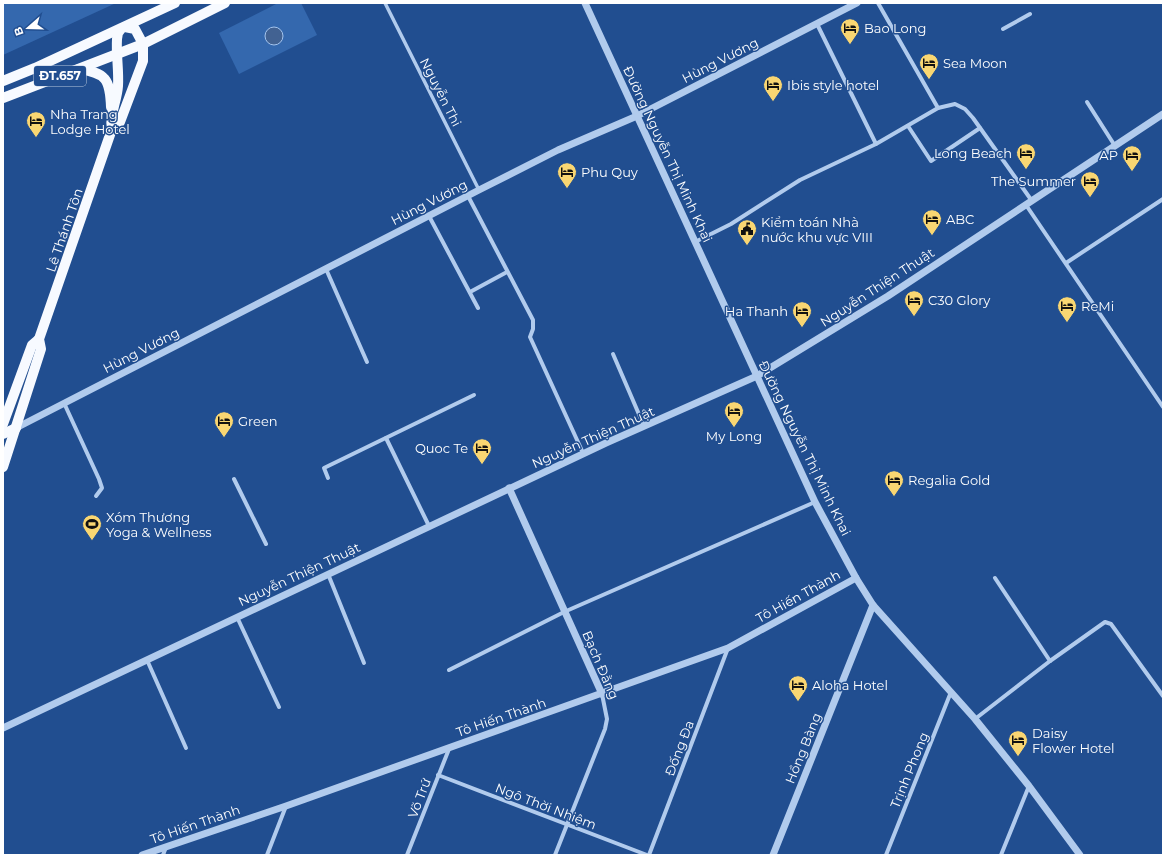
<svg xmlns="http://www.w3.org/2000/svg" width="1166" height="858" viewBox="0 0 1166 858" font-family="Montserrat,sans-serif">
	<rect width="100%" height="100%" fill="#214e90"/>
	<g fill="#3468ae">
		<polygon points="3,3 116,3 3,55"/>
		<polygon points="278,3 301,3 317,35 239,74 219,33"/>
	</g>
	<circle fill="#426292" stroke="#a5c5ee" cx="274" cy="36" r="9"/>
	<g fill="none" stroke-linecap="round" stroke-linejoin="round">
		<polyline stroke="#b1cbed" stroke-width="3.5" points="385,3 479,190"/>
		<g stroke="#b1cbed" stroke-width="4">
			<polyline points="878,3 938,108"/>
			<polyline points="817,24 876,144"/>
			<polyline points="1003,29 1030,14"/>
			<polyline points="1087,102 1115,146"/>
			<polyline points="908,126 931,161 980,128"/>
			<polyline points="468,196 533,320 533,329 530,337 583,453"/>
			<polyline points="1026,205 1163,407"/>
			<polyline points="429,216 478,308"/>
			<polyline points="695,242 731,224 800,180 876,144 938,108 955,104 965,109 973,118 1032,201"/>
			<polyline points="1066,263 1163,199"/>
			<polyline points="326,269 367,362"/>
			<polyline points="470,292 507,272"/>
			<polyline points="613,354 644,426"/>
			<polyline points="64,403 99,479 102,488 96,496"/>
			<polyline points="386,438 429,526"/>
			<polyline points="328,478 324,468 474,395"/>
			<polyline points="234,479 266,544"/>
			<polyline points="328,574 364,663"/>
			<polyline points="995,578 1050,661"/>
			<polyline points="237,617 279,707"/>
			<polyline points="147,660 186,748"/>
			<polyline points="449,670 564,612 815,502"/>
			<polyline points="975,719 1050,661 1105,622 1111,624 1163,696"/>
			<polyline points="438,775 647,855"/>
			<polyline points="163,855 166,847"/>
			<polyline points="267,855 286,806"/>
			<polyline points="407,855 449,749"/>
			<polyline points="555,855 605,729 607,719 602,694"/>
			<polyline points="649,855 728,648"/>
			<polyline points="886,855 951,692"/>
			<polyline points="1001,855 1029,786"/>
		</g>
		<g stroke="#b1cbed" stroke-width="7">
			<polyline points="585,3 815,502 856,578 873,605 975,719 1029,786 1080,855"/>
			<polyline points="16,428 479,190 558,150 637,116 857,3"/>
			<polyline points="509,488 602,694"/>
			<polyline points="3,728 606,443 757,376 888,296 1163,114"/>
			<polyline points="142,855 286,806 728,648 856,578"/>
			<polyline points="773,855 873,605"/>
		</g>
		<g stroke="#f7faff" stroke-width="10">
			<polyline points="125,27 135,29 143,44"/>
			<path d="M 79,69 C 106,73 110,79 111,107"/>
			<polyline points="3,81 35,68 175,3"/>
			<polyline points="3,98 143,44 225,3"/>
			<path d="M 112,129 C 109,114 117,102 118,86 C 119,70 116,55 117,39 L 118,33 L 121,29"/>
			<polyline points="3,424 32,345 39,339"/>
			<polyline points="3,434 16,428"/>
			<polyline points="3,467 41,349 39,339 112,129 120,122 143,61 143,44"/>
		</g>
	</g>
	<defs>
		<g id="hotel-pin" transform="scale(1)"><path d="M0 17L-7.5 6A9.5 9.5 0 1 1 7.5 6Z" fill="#f9d672" stroke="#214e90"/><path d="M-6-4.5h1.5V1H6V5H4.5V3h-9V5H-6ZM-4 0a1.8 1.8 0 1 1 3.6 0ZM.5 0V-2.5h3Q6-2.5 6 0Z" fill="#111"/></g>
		<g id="civic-pin" transform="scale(1)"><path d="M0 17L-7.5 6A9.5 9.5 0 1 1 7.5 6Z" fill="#f9d672" stroke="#214e90"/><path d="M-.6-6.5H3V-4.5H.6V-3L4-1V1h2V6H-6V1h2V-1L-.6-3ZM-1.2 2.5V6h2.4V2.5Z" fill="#111"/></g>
		<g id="stadium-pin" transform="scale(1)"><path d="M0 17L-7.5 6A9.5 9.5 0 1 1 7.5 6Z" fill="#f9d672" stroke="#214e90"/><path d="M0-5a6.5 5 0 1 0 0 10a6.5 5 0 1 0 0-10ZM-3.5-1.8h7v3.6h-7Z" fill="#111"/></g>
	</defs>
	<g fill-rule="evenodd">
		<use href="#hotel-pin" x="850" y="28"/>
		<use href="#hotel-pin" x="929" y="63"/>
		<use href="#hotel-pin" x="773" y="85"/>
		<use href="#hotel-pin" x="36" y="121"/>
		<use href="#hotel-pin" x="1026" y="153"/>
		<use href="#hotel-pin" x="1132" y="155"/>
		<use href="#hotel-pin" x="567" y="172"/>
		<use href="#hotel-pin" x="1090" y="181"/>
		<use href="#hotel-pin" x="932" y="219"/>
		<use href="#civic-pin" x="747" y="229"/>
		<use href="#hotel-pin" x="914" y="300"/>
		<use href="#hotel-pin" x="1067" y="306"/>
		<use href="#hotel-pin" x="802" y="311"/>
		<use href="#hotel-pin" x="734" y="411"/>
		<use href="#hotel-pin" x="224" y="421"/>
		<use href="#hotel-pin" x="482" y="448"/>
		<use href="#hotel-pin" x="894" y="480"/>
		<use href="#stadium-pin" x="92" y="524"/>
		<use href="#hotel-pin" x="798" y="685"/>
		<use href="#hotel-pin" x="1018" y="740"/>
	</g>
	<g text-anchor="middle" stroke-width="3" stroke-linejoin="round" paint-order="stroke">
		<rect fill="#214e90" stroke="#bccade" stroke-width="1" x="34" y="66" width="52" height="20" rx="3"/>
		<g font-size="12" font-weight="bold" fill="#fff">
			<text x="60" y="80">ĐT.657</text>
		</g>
		<g font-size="13" fill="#fff" stroke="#214e90" text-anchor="start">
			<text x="864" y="33">Bao Long</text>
			<text x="943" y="68">Sea Moon</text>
			<text x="787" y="90">Ibis style hotel</text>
			<text x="50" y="119">Nha Trang<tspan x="50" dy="15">Lodge Hotel</tspan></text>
			<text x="1012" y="158" text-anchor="end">Long Beach</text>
			<text x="1118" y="160" text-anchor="end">AP</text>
			<text x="581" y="177">Phu Quy</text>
			<text x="1076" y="186" text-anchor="end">The Summer</text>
			<text x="946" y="224">ABC</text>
			<text x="761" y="227">Kiểm toán Nhà<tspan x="761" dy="15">nước khu vực VIII</tspan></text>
			<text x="928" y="305">C30 Glory</text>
			<text x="1081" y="311">ReMi</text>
			<text x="788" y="316" text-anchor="end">Ha Thanh</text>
			<text x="238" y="426">Green</text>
			<text x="734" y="441" text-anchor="middle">My Long</text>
			<text x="468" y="453" text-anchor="end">Quoc Te</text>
			<text x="908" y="485">Regalia Gold</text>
			<text x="106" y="522">Xóm Thương<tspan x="106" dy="15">Yoga &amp; Wellness</tspan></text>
			<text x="812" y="690">Aloha Hotel</text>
			<text x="1032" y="738">Daisy<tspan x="1032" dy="15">Flower Hotel</tspan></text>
		</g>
		<g font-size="13" fill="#fff" stroke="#214e90">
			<text transform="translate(720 60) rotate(-27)" y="5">Hùng Vương</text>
			<text transform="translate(441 92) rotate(63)" y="5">Nguyễn Thi</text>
			<text transform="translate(668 154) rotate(65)" y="5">Đường Nguyễn Thị Minh Khai</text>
			<text transform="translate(429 202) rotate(-27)" y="5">Hùng Vương</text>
			<text transform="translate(64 230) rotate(-71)" y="5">Lê Thánh Tôn</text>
			<text transform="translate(877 287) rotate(-33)" y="5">Nguyễn Thiện Thuật</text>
			<text transform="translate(141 350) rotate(-27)" y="5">Hùng Vương</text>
			<text transform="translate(593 437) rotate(-24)" y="5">Nguyễn Thiện Thuật</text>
			<text transform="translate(805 448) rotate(64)" y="5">Đường Nguyễn Thị Minh Khai</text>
			<text transform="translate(299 574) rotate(-25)" y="5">Nguyễn Thiện Thuật</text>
			<text transform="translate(798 596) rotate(-29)" y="5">Tô Hiến Thành</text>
			<text transform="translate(601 665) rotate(67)" y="5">Bạch Đằng</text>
			<text transform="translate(501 717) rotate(-19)" y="5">Tô Hiến Thành</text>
			<text transform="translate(679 748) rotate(-69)" y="5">Đống Đa</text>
			<text transform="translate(803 748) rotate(-68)" y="5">Hồng Bàng</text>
			<text transform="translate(909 770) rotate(-68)" y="5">Trịnh Phong</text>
			<text transform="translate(419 798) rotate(-69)" y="5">Võ Trứ</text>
			<text transform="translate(546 806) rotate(21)" y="5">Ngô Thời Nhiệm</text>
			<text transform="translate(195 824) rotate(-19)" y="5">Tô Hiến Thành</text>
		</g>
	</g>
	<rect width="1166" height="858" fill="none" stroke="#ffffff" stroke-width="8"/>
	<g transform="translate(28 28) rotate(250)" stroke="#214e90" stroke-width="3" paint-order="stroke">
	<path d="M0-3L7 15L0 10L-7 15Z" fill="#ffffff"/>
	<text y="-6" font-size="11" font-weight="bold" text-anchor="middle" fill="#ffffff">B</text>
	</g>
</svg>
